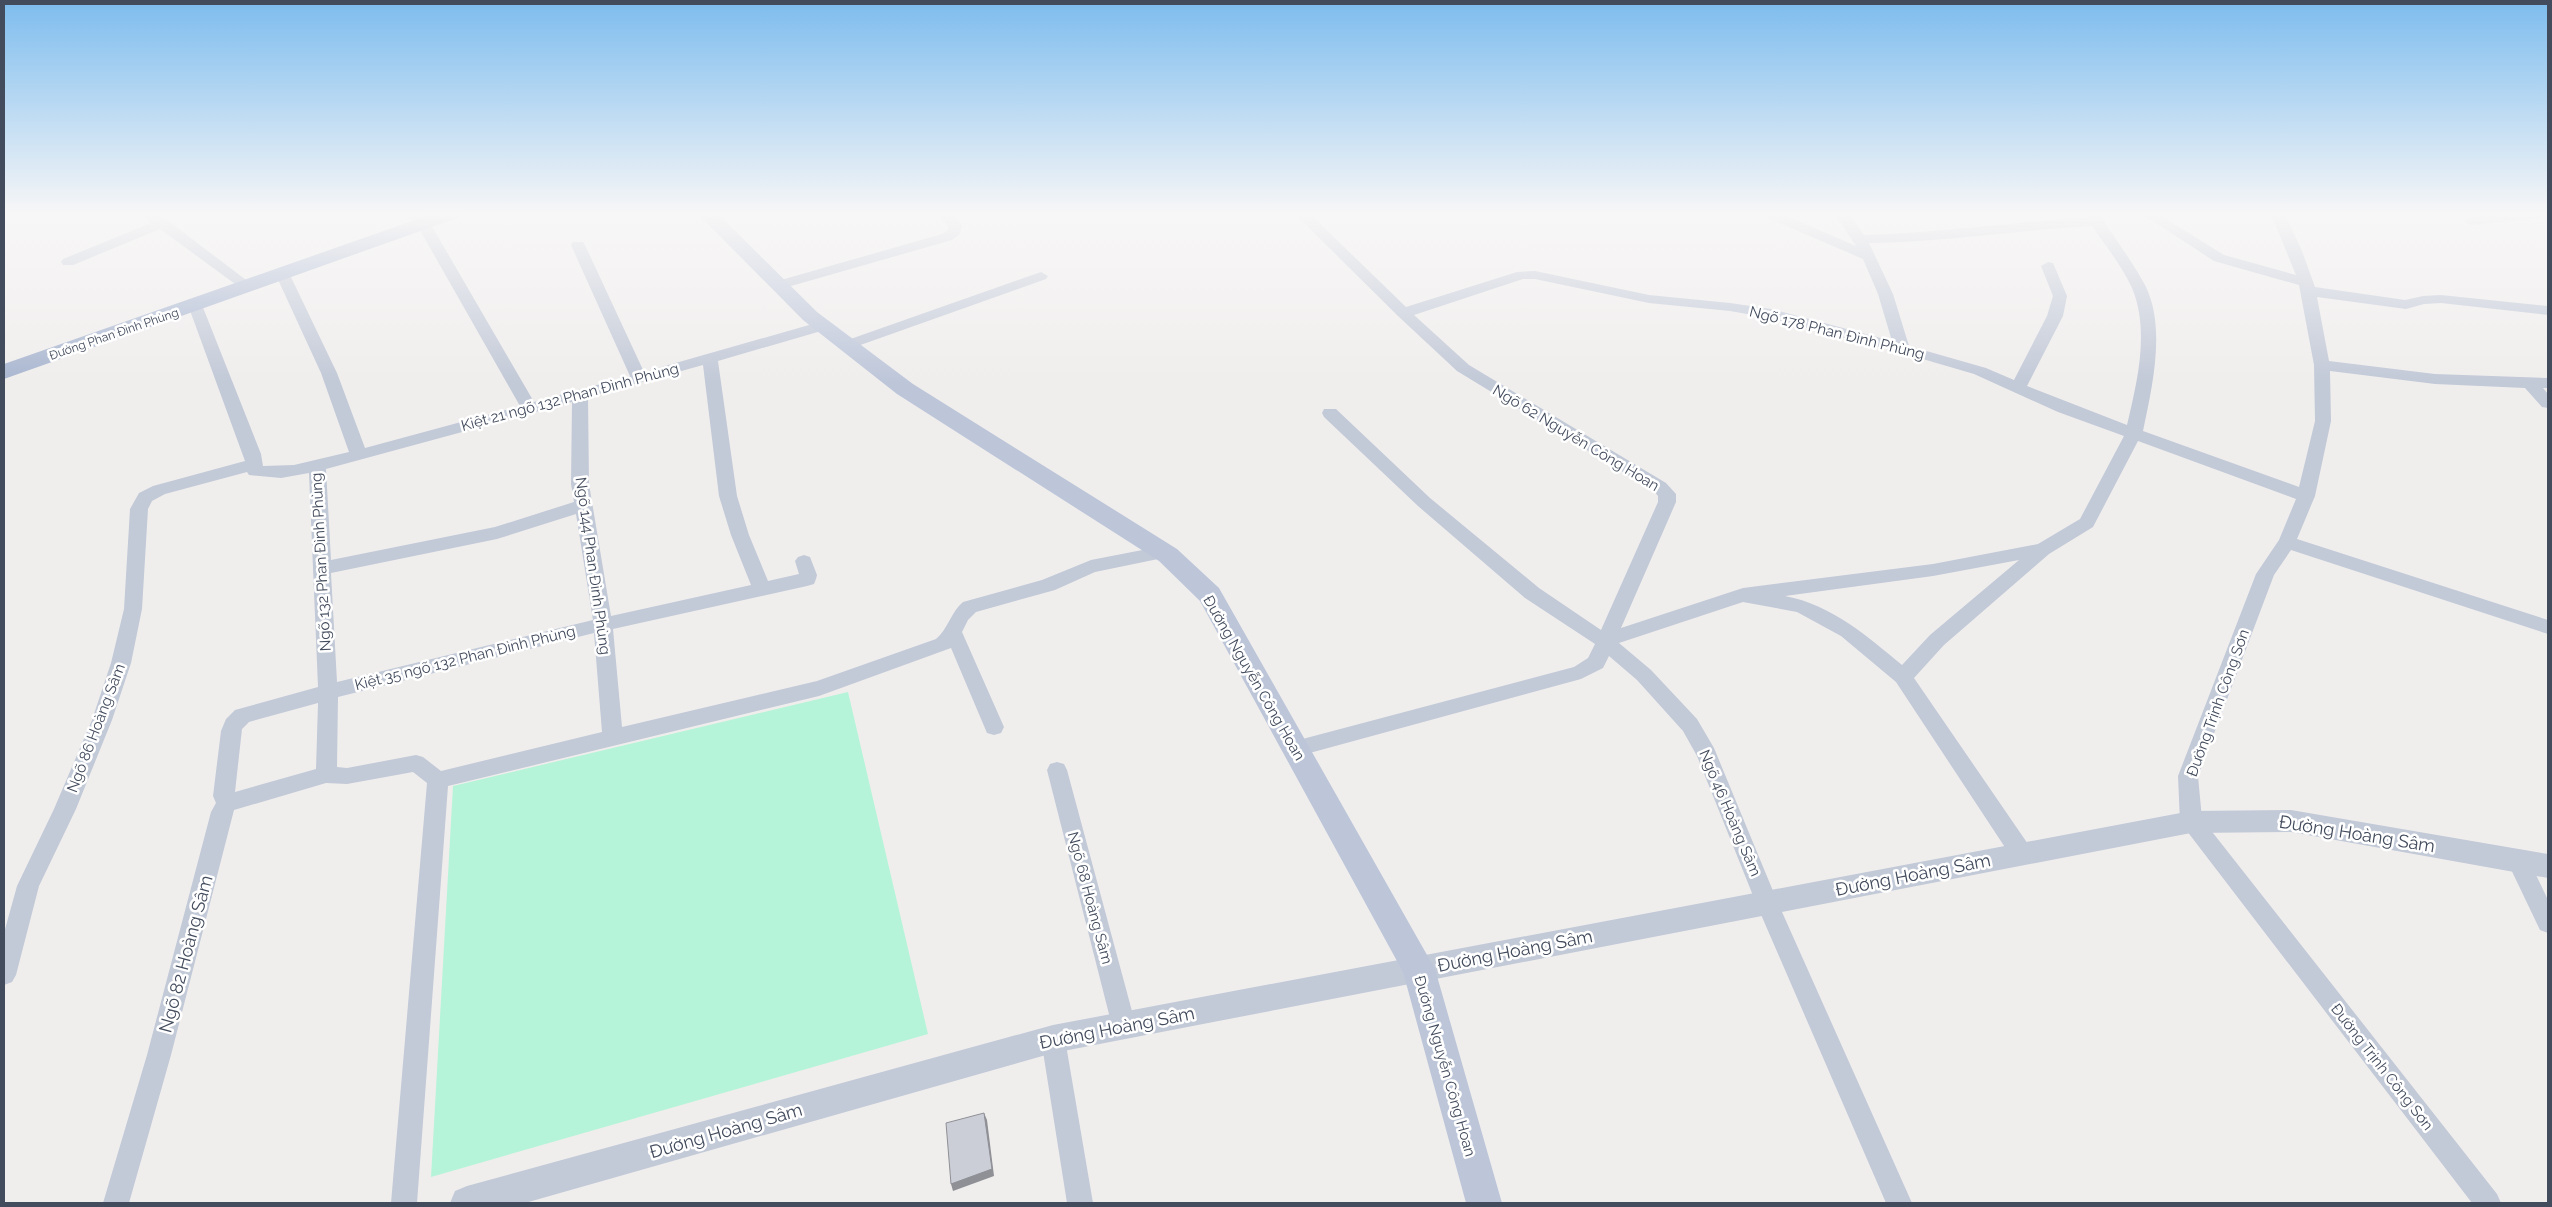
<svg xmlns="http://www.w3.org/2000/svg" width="2552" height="1207" viewBox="0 0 2552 1207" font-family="Raleway,sans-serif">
	<rect width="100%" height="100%" fill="#f0eeed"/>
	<polygon fill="#b5f4d8" points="848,692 928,1034 431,1177 453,786"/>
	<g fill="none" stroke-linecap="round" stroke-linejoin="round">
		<g fill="#c2c9d7" fill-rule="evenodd">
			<polygon points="141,214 156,214 167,220 254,286 247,290 242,289 160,229 73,265 63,265 61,262 63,259 151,223"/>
			<path d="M 407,214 L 421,214 L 430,223 L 534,402 L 630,376 L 571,245 L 573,242 L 583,242 L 585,245 L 644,372 L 823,321 L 831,326 L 828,329 L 718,361 L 737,496 L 749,535 L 768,581 L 799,574 L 795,561 L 798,557 L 804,555 L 810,557 L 817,575 L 816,579 L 814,584 L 807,586 L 613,629 L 622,727 L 817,681 L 936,639 C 948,629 951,612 963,602 L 1042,580 L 1091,560 L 1163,546 L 1169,548 L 1172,552 L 1169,556 L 1163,558 L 1095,572 L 1055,590 L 976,612 L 968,620 L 962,632 L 1004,727 L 1001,733 L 994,735 L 987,733 L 951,648 L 819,696 L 448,786 L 417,1203 L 391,1203 L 427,783 L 413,772 L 347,784 L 326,783 L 234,810 L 171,1055 L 129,1203 L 103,1203 L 147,1055 L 211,812 L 216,803 L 213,796 L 221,731 L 226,719 L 235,710 L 318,687 L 309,473 L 281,478 L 249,475 L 247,472 L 165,494 L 152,501 L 148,509 L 142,609 L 131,663 L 112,720 L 76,809 L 39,886 L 16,975 L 12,982 L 4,985 L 4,933 L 17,886 L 54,809 L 92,720 L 111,663 L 124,609 L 130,509 L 139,493 L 153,486 L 245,461 L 188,305 L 195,301 L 202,305 L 261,454 L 263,466 L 294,465 L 349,452 L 321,373 L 275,273 L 282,269 L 289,273 L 337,373 L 365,448 L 520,406 L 417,225 ZM 703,365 L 719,496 L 731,535 L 751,585 L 611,616 L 589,484 L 588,397 ZM 572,402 L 571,484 L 574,502 L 495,527 L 331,560 L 326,469 ZM 576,514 L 593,620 L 337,682 L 331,573 L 497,539 ZM 594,633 L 602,732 L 441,771 L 423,757 L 416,755 L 347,768 L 337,767 L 338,697 ZM 318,703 L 316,769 L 235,792 L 242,729 L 249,722 Z"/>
			<polygon points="938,214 952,214 962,225 960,234 952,240 784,288 774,288 772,285 774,282 942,234 948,230 948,226"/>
			<path d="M 1295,214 L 1310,214 L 1406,307 L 1517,272 L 1535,271 L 1649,295 L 1730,303 L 1771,309 L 1892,341 L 1878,294 L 1863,259 L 1766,217 L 1764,214 L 1782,214 L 1856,246 L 1835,214 L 1849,214 L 1864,235 C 1938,233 2012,222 2087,218 L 2085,214 L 2099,214 C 2113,236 2133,262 2146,287 C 2166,329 2152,388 2143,431 L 2299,487 L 2315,421 L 2314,365 L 2299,285 L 2214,261 L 2142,214 L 2158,214 L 2224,255 L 2296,275 L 2271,214 L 2285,214 L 2302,251 L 2315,287 L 2405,300 L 2423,296 L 2441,295 L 2548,306 L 2548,315 L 2441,303 L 2424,304 L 2406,309 L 2317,297 L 2329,361 L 2435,374 L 2548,378 L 2548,388 L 2543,388 L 2548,394 L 2548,408 L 2542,407 L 2525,388 L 2435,384 L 2330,371 L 2331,421 L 2315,496 L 2297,539 L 2548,620 L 2548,634 L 2291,550 L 2274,575 L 2198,776 L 2202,819 L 2497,1194 L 2501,1203 L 2472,1203 L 2180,822 L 2178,776 L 2256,574 L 2279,540 L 2296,499 L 2138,441 L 2093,527 L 2049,554 L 1944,645 L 1914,678 L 2030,847 L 2033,854 L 2030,861 L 2022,863 L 2014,861 L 1896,682 L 1841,636 L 1797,612 L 1743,602 L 1619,643 L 1651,670 L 1697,719 L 1714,748 L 1778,903 L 1912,1203 L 1886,1203 L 1756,903 L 1697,756 L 1683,731 L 1637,680 L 1609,656 L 1603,668 L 1581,679 L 1295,757 L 1288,755 L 1285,749 L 1288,743 L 1295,741 L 1574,667 L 1588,658 L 1595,644 L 1525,598 L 1418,506 L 1324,417 L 1322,413 L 1324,409 L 1336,409 L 1430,498 L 1539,588 L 1601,630 L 1658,502 L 1658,496 L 1654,491 L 1457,371 L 1398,316 ZM 2092,226 C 2105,245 2122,266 2132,288 C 2150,331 2137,382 2127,425 L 2027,386 L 2063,316 L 2067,296 L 2053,263 L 2048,262 L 2041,266 L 2053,296 L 2047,316 L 2014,380 L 1986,368 L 1909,346 L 1893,294 L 1869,243 C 1944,242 2018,230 2092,226 ZM 1523,279 L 1535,279 L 1649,303 L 1730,311 L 1770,318 L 1909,355 L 1974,374 L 2058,412 L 2124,436 L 2080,519 L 2038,544 L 1933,564 L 1743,588 L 1621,628 L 1676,502 L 1676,494 L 1666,483 L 1469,365 L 1414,315 ZM 2019,560 L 1930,635 L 1902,665 C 1867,636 1832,605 1785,596 L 1933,576 Z"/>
			<polygon points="2503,214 2547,214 2540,218 2471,225 2464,221 2471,217"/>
			<polygon points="1041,272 1048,276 1046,279 852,348 842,348 839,345 842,342"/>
			<polygon points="1057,762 1064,764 1067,770 1136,1026 1133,1034 1124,1037 1115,1034 1112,1026 1047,770 1050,764"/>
			<polygon points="2518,852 2526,854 2548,900 2548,933 2540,930 2507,861 2510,854"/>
			<polygon points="1053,1028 1062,1031 1065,1039 1093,1203 1067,1203 1041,1039 1044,1031"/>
		</g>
		<polygon fill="#c2c9d7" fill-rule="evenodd" points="2291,810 2548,854 2548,878 2291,832 2191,833 1053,1053 525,1203 450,1203 455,1191 467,1186 1053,1025 2191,811"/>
		<polygon fill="#bdc6d9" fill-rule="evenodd" points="698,214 718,214 817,312 913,384 1177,549 1219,588 1435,969 1502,1203 1466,1203 1403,972 1200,601 1159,561 897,394 803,320"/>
		<polygon fill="#a9b6d0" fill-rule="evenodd" points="432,214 460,214 457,218 4,379 4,364"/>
	</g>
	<polygon fill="#8e9096" points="984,1113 987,1120 994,1176 953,1191 951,1184"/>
	<polygon fill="#cbced6" stroke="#8e9096" points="984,1113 992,1169 951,1184 946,1123"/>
	<linearGradient id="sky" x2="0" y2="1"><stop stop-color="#7dbcee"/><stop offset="0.56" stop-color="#f8f7f7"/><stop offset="1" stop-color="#f8f7f7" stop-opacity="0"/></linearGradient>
	<rect width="2552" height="383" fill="url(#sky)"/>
	<g text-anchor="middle" stroke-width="5" stroke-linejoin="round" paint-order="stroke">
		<g font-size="12" fill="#434c5d" stroke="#fff">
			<text transform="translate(114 334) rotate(-19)" y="4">Đường Phan Đình Phùng</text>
		</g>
		<g font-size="15" fill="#434c5d" stroke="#fff">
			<text transform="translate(1837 333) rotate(14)" y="5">Ngõ 178 Phan Đình Phùng</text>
			<text transform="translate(570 397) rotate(-15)" y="5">Kiệt 21 ngõ 132 Phan Đình Phùng</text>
			<text transform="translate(1576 438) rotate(31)" y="5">Ngõ 62 Nguyễn Công Hoan</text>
			<text transform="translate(321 562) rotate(-93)" y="5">Ngõ 132 Phan Đình Phùng</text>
			<text transform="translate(593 566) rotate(82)" y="5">Ngõ 144 Phan Đình Phùng</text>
			<text transform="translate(465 658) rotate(-14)" y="5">Kiệt 35 ngõ 132 Phan Đình Phùng</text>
			<text transform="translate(1254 678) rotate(60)" y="5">Đường Nguyễn Công Hoan</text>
			<text transform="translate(2218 703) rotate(-70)" y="5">Đường Trịnh Công Sơn</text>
			<text transform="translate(96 728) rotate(-69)" y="5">Ngõ 86 Hoàng Sâm</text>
			<text transform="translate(1730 813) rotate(67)" y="5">Ngõ 46 Hoàng Sâm</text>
			<text transform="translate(1090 898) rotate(75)" y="5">Ngõ 68 Hoàng Sâm</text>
			<text transform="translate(1445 1066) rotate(74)" y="5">Đường Nguyễn Công Hoan</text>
			<text transform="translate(2382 1067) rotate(52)" y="5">Đường Trịnh Công Sơn</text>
		</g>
		<g font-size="18" fill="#434c5d" stroke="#fff">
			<text transform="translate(2357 834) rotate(9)" y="6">Đường Hoàng Sâm</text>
			<text transform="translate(1913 875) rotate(-11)" y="6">Đường Hoàng Sâm</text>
			<text transform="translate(1515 951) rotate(-11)" y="6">Đường Hoàng Sâm</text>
			<text transform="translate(186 954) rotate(-75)" y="6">Ngõ 82 Hoàng Sâm</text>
			<text transform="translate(1117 1028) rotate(-11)" y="6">Đường Hoàng Sâm</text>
			<text transform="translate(726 1131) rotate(-16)" y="6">Đường Hoàng Sâm</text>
		</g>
	</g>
	<rect width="2552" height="1207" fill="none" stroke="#434c5d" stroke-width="10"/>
</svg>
